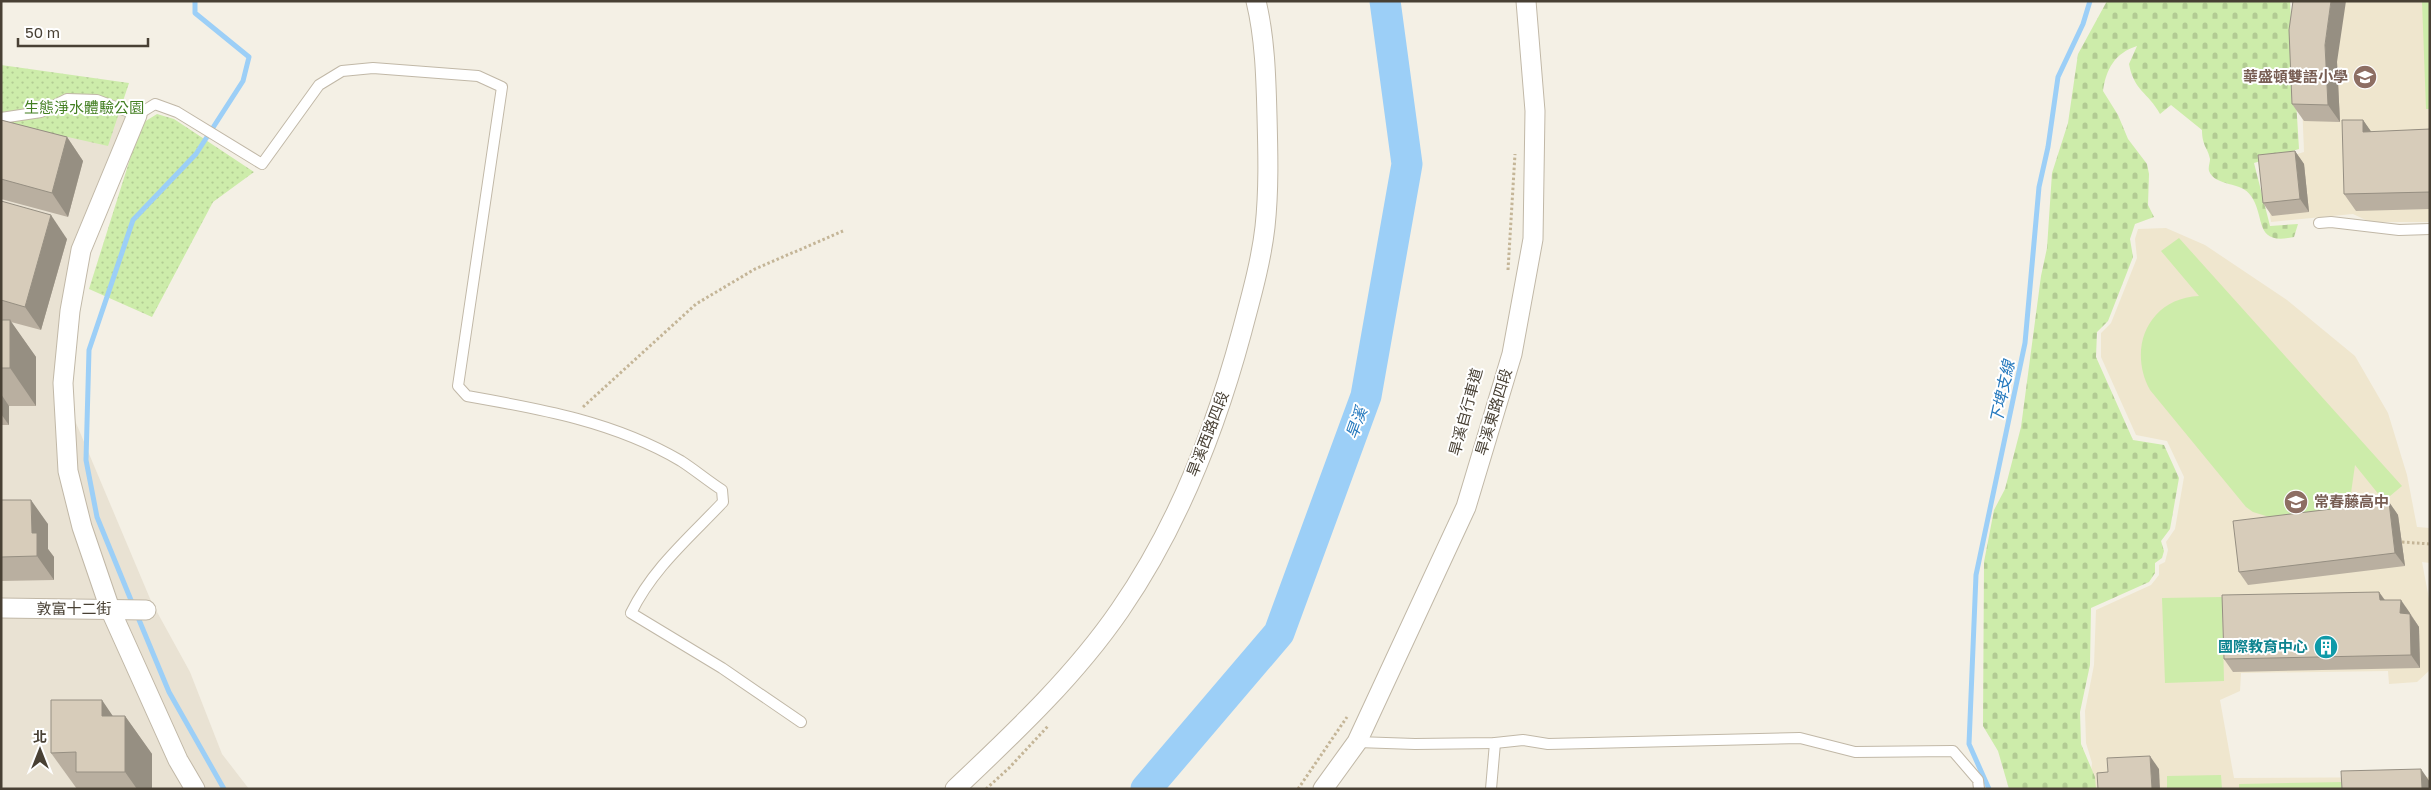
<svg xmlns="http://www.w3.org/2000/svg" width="2431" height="790" viewBox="0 0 2431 790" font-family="'Golos Text','Noto Sans TC',sans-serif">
	<defs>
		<pattern id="cemetery-stones" width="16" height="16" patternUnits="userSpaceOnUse" patternTransform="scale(1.25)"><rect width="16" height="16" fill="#cdecaa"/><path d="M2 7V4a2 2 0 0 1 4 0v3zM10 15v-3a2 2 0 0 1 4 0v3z" fill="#b2cb93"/></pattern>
		<pattern id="park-dots" width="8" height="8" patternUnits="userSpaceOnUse" patternTransform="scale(1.25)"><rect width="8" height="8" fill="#cdecaa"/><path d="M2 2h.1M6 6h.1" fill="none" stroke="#b2cb93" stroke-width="1.8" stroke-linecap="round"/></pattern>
	</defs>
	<rect width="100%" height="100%" fill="#f4f0e5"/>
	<polygon fill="#e9e2d3" points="1,73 130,116 65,284 55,373 151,601 190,672 222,754 249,789 1,789"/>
	<g fill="#efe6ce">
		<polygon points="2298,1 2430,1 2430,222 2370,222 2353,214 2271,222 2262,165 2304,152"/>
		<polygon points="2166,228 2205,245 2287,300 2355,356 2388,413 2407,475 2417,527 2430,528 2430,563 2422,562 2430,604 2430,670 2417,682 2389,684 2388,671 2241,673 2240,691 2220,700 2234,778 2430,777 2430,789 2089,789 2092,763 2086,743 2085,711 2094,665 2096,610 2151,585 2159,575 2159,565 2165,562 2168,550 2166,542 2175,529 2184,477 2167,441 2136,435 2101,357 2101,333 2111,323 2137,258 2135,239 2138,229"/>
	</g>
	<path fill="url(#cemetery-stones)" d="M 2107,1 L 2290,1 L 2299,149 L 2254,163 L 2270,226 L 2298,224 L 2294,237 C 2253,246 2266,217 2251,196 C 2242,181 2215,187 2209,171 C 2208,167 2210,163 2210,159 C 2208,148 2202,146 2202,130 L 2171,105 L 2160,114 C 2148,92 2134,91 2129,64 L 2137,46 C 2115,53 2106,69 2103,91 L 2118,115 L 2128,139 L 2147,164 L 2149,174 L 2148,205 L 2154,217 L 2135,224 L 2130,239 L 2133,257 L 2108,321 L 2097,332 L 2096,357 L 2133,440 L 2164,445 L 2179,478 L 2170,529 L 2161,541 L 2164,551 L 2162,558 L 2155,563 L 2155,573 L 2149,582 L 2091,608 L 2090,665 L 2080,712 L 2081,744 L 2095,777 L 2096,789 L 2009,789 L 1998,751 L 1983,726 L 1984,562 L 1994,510 L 2005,489 L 2021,427 L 2041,276 L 2047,248 L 2052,173 L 2068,123 L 2078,54 Z"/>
	<g fill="url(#park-dots)">
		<polygon points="1,65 129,83 108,146 1,122"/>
		<polygon points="157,114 174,119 254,172 213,202 152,317 89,289 141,124"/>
	</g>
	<g fill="#cdecaa">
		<polygon points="2422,1 2430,1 2430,109 2426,109"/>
		<path d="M 2179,238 L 2402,486 L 2384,501 L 2355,465 L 2351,493 L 2329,513 L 2279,520 L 2253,512 L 2246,507 L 2150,390 C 2127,348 2149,298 2199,296 L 2161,251 Z"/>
		<polygon points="2222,597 2224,681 2165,683 2162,598"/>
		<polygon points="2221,775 2222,789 2167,789 2167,776"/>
		<polygon points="2345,782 2345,789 2239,789 2239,784"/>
	</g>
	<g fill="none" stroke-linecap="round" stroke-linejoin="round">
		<g stroke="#9ccff7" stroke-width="5">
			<polyline points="133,605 97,517 86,460 89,350 133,220 196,154 243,81 249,57 195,13 195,1"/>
			<polyline points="137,615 169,692 224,789"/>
			<polyline points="1989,789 1969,744 1976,575 2025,343 2039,187 2048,147 2058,77 2083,24 2090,1"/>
		</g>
		<polyline stroke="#9ccff7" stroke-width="31" points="1146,789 1279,633 1366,396 1407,164 1385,1"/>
		<g stroke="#c1b8a7" stroke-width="12">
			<g id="service">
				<path d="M 1,118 L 41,112 L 67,99 L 97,100 L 137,115 L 155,104 L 177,112 L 262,164 L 319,85 L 342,71 L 373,68 L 478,76 L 502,87 L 458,386 L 467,396 C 541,409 615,422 681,461 C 695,470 708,481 722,490 L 723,502 C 689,538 653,568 631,613 L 722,668 L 801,722"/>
				<polyline points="2319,223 2331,222 2399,230 2430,229"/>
				<polyline points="1357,742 1415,744 1495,743 1523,740 1548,744 1800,738 1855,752 1953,751 1978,780 1979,789"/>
				<polyline points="1491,789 1495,743"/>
			</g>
		</g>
		<g stroke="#c1b8a7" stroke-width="21">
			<g id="minor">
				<polyline points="137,115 81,250 70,311 63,383 68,471 82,527 110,609 178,760 195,789"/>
				<polyline points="1,608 146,610"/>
				<path d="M 955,789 C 1014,733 1074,677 1120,610 C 1178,526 1216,428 1242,331 C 1251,297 1261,262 1265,227 C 1269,190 1268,153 1267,116 C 1266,78 1265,38 1256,1"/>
				<polyline points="1323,789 1357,742 1466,507 1512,354 1533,239 1535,111 1526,1"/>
			</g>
		</g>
		<g stroke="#c4b597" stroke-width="3" stroke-dasharray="2.5 2.5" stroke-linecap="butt">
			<polyline points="1508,270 1515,154"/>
			<polyline points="583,407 696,304 755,269 843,231"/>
			<polyline points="2402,542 2430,544"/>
			<polyline points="986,789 1009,768 1049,725"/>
			<polyline points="1298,789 1347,717"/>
		</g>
		<use href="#service" stroke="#fff" stroke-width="10"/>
		<use href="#minor" stroke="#fff" stroke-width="19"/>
	</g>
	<g fill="#b9afa0">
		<polygon points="2337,62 2340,122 2304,121 2292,104"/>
		<polygon points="1,120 67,137 83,161 68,217 1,199"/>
		<polygon points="2363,120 2371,132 2430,129 2430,209 2356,211 2344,194"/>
		<polygon points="2295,151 2304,164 2309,212 2272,216 2263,203"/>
		<polygon points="1,201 67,239 41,330 11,322 36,357 36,406 9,406 9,425 1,425 1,320 3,320 1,319"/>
		<polygon points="1,500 48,524 48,549 54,557 54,580 1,581"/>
		<polygon points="2389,502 2398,515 2405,566 2248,585 2239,572"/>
		<polygon points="2379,592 2385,600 2410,613 2419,627 2420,668 2233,672 2224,659"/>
		<polygon points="113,716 125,716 152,754 152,789 77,789 51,753"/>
	</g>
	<g fill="#968f82">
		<polygon points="2331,1 2346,1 2337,62 2340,122 2328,105 2325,45"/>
		<polygon points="2363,120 2375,137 2363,132"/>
		<polygon points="67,137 83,161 68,217 52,193"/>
		<polygon points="2295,151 2304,164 2309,212 2300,199"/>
		<polygon points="51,215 67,239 41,330 25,307"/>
		<polygon points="10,320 36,357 36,406 10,368"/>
		<polygon points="1,394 9,406 9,425 1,414"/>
		<polygon points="31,500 48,524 48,549 54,557 54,580 37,556 32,533"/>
		<polygon points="2389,502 2398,515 2405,566 2395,553"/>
		<polygon points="2379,592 2388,605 2380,600"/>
		<polygon points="2401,600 2410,613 2409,626 2400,613"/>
		<polygon points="2410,614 2419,627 2420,668 2411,655"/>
		<polygon points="102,700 125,734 125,716 152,754 152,789 137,789 125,772 102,716"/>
		<polygon points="2150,756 2159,769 2160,789 2152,789"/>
		<polygon points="2421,769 2430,782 2430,789 2422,789"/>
	</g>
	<g fill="#d7ccba" stroke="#968f82">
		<polygon points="2293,1 2331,1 2325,45 2328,105 2292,104 2289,30"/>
		<polygon points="1,120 67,137 52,193 1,179"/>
		<polygon points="2342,120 2363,120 2363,132 2430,129 2430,192 2344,194"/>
		<polygon points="2295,151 2300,199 2263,203 2258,155"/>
		<polygon points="1,201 51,215 25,307 1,300"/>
		<rect x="1" y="320" width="9" height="48"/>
		<polygon points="1,500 31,500 32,533 37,533 37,556 1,557"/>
		<polygon points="2389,502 2395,553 2239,572 2233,521"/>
		<polygon points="2379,592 2380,600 2401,600 2400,613 2410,614 2411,655 2224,659 2222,595"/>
		<polygon points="51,700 102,700 102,716 125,716 125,772 76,772 76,752 51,753"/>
		<polygon points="2150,756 2152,789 2098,789 2097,773 2108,772 2107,758"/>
		<polygon points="2421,769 2422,789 2342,789 2341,771"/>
	</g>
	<defs>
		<g id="school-disc" transform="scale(1.25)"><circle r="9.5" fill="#8d6e63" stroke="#fff"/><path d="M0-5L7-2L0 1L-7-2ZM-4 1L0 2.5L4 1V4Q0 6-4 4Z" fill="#fff"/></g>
		<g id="building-disc" transform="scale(1.25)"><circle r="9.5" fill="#0f9aa8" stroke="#fff"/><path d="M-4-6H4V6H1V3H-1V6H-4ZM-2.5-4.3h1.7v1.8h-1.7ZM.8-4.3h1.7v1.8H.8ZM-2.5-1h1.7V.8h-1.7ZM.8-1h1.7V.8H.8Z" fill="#fff"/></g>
	</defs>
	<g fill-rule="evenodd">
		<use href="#school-disc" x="2365" y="77"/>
		<use href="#school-disc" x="2296" y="502"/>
		<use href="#building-disc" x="2326" y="647"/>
	</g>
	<g text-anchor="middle" stroke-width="4" stroke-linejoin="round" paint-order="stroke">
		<g font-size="15" font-weight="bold" fill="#785e54" stroke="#fff" text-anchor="end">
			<text x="2348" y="82">華盛頓雙語小學</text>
			<text x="2314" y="507" text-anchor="start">常春藤高中</text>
		</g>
		<g font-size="15" fill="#437f22" stroke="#fff">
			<text x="84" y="113">生態淨水體驗公園</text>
		</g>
		<g font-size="15" fill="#484034" stroke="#fff">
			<text transform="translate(1466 412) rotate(-75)" y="5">旱溪自行車道</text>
			<text transform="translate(1494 412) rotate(-73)" y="5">旱溪東路四段</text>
			<text transform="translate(1208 434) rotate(-69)" y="5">旱溪西路四段</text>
			<text x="74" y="614">敦富十二街</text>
		</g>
		<g font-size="15" font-weight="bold" fill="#0d838f" stroke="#fff" text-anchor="end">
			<text x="2308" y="652">國際教育中心</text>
		</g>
		<g font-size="16" font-style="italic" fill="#2378bd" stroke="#fff">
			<text transform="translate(2002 392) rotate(-78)" y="6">下埤支線</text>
			<text transform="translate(1356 423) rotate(-70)" y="6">旱溪</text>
		</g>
	</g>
	<rect width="2431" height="790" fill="none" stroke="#484034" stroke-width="5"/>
	<g transform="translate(40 750)" stroke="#ffffff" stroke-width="4" paint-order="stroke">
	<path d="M0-4L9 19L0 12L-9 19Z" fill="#484034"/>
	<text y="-8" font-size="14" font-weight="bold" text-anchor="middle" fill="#484034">北</text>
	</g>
	<path d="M18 38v8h130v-8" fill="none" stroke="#484034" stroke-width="2.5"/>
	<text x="25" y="38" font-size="15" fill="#484034" stroke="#ffffff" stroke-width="4" paint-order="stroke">50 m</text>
</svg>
